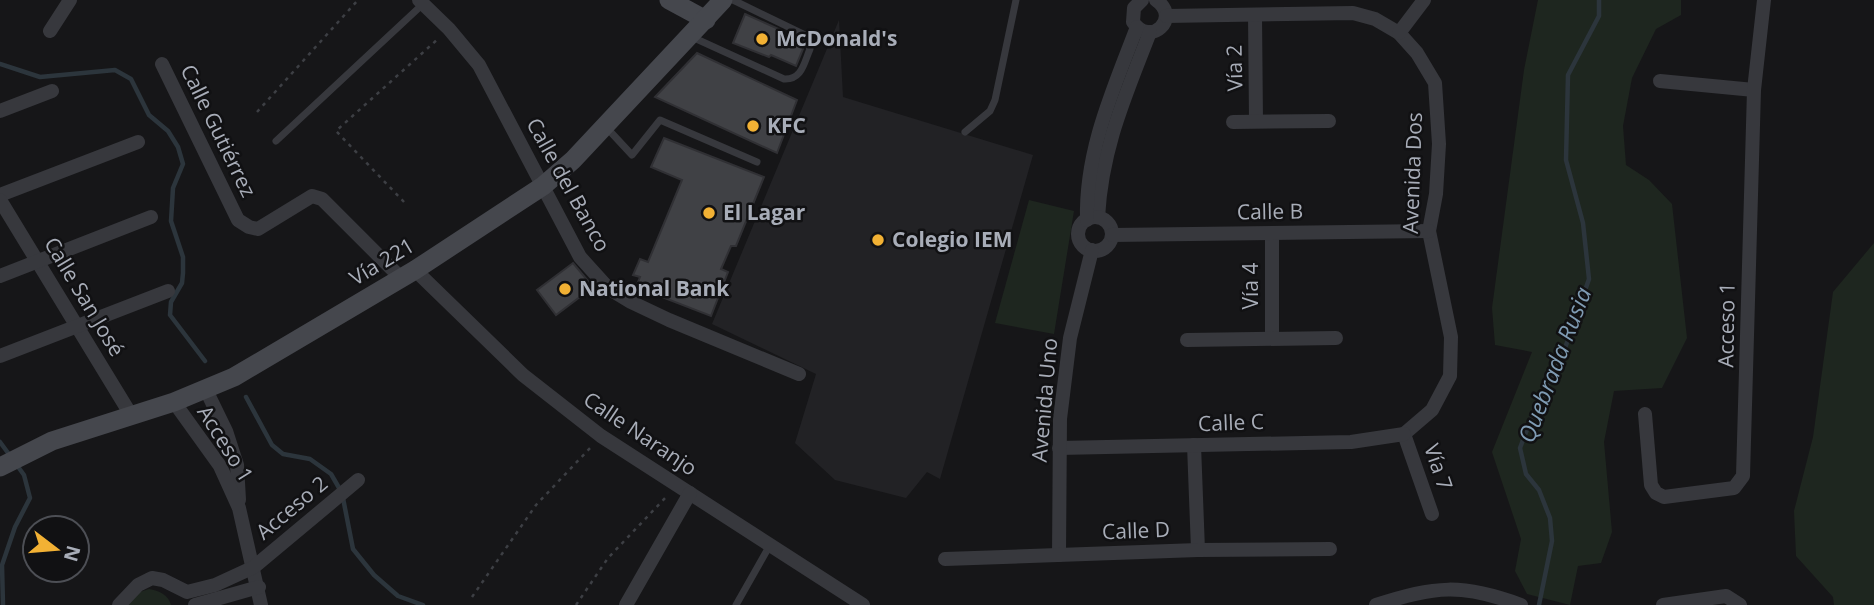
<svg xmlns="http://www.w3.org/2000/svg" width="1874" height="605" viewBox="0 0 1874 605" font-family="'Open Sans',sans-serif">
	<rect width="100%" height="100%" fill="#161618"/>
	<polygon fill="#222225" points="839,20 843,97 1033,155 940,479 927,472 906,498 835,480 795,443 816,374 712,324"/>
	<g fill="#1e261f">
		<polygon points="1538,0 1681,0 1681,15 1656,29 1632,78 1623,126 1626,165 1649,180 1672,204 1687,338 1662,388 1614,391 1604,442 1612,532 1601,563 1578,566 1570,605 1527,594 1515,571 1521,539 1492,452 1532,352 1495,345 1492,308 1524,70"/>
		<polygon points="1029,200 1074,211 1054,334 995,323"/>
		<polygon points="1874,243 1874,605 1834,605 1833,597 1796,556 1794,511 1813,437 1833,292"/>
		<path d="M 149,589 C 159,591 168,594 171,605 L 125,605 L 140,592 Z"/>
	</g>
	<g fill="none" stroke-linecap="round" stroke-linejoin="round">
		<g stroke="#2c353c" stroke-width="4.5">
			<polyline points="0,64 40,77 115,70 131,79 149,115 168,131 178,147 183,164 173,188 171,221 183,257 183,273 182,283 171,302 170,315 205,361"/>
			<polyline points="246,397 272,445 283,454 310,459 331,474 342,493 353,549 374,575 398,596 423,605"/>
			<polyline points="0,442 11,457"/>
			<polyline points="3,605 2,565 15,527 30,498 24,475 16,464"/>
			<polyline points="1539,605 1552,541 1550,518 1539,490 1526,474 1520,448 1531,419 1563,354 1589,279 1583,223 1566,160 1568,75 1599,16 1599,0"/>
		</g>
	</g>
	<g fill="#404145" stroke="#303034" stroke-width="2">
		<polygon points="745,14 783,31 781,35 802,44 803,49 796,66 771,55 769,57 733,43"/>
		<polygon points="697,53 797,100 777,153 655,97"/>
		<polygon points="664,138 764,177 736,246 731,246 721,269 728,272 711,316 636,287 640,277 633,275 640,259 648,262 682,180 651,167"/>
		<polygon points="573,263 593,287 556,315 537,290"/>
	</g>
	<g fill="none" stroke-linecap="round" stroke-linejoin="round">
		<g stroke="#3d3f44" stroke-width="2.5" stroke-dasharray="3.5 5" stroke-linecap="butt">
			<polyline points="257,112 358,0"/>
			<polyline points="404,202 336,131 439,38"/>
			<polyline points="472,597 536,505 592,446"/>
			<polyline points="576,605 608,558 668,495"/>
		</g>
		<g stroke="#37383d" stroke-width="7">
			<path d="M 692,37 L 784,79 C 802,80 804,63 810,49 L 805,35 L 733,0"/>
			<polyline points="606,127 632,155 660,120 757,162"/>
			<polyline points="965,132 990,111 995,100 1016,0"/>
			<polyline points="276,141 423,4"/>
			<polyline points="736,605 770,545"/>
		</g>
		<g stroke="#37383d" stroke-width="14">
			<polyline points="419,0 449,29 479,65 580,257 608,288 631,302 669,320 799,374"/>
			<path d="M 1142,0 L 1134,8 L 1133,22 C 1150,48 1182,18 1156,0"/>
			<polyline points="1255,15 1256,121"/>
			<polyline points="1166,16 1353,13 1375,19 1399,33 1417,53 1435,83 1439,144 1436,194 1429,231 1451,337 1450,376 1432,410 1404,434"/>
			<polyline points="50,31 70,0"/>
			<polyline points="1399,33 1424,0"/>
			<polyline points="162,64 238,220 249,227 258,229 312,196 322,199 401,278"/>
			<polyline points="1660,81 1754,90"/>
			<polyline points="0,111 52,91"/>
			<polyline points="1233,122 1329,121"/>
			<polyline points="0,195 138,142"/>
			<polyline points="0,200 131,415"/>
			<path d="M 1098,217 C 1102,147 1125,97 1150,32"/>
			<circle cx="1095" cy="234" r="17"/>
			<path d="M 1087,220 C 1085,151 1113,90 1137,27"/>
			<polyline points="1272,234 1272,338"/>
			<polyline points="1112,235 1429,231"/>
			<polyline points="415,270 523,375 601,436 863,605"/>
			<polyline points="0,276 151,217"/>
			<polyline points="1187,340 1336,338"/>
			<polyline points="0,356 168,291"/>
			<polyline points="206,390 226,431 237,465 239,500"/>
			<polyline points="174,402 220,466 239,508 261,605"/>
			<polyline points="1645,414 1651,485 1656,493 1664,497 1734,488 1743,476 1754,90 1764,0"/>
			<polyline points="1404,434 1432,514"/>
			<polyline points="1194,445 1198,550"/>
			<polyline points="1059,448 1351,442 1404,434"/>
			<polyline points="1059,555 1060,419 1070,338 1092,250"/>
			<polyline points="945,559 1198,550 1330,549"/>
			<polyline points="119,605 138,585 152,578 163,580 187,592 215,585 254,567 358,480"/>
			<polyline points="195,605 259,587"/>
			<polyline points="626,605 690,493"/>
			<path d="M 1376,605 C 1436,586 1461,583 1521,605"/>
			<polyline points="1663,605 1726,596 1740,605"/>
		</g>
		<g stroke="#45474d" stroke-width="19">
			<polyline points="669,0 706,20"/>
			<polyline points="0,467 52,441 174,402 234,377 415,270 543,186 573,160 723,0"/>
		</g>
	</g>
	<g fill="#f2b134" stroke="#111113" stroke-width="2.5">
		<circle cx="762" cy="39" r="7"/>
		<circle cx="753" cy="126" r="7"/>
		<circle cx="709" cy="213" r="7"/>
		<circle cx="878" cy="240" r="7"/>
		<circle cx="565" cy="289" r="7"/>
	</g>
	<g text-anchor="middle" stroke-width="5" stroke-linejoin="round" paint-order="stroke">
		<g font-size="21" font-weight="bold" fill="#a8adb8" stroke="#111113" text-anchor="start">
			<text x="776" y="46">McDonald's</text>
			<text x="767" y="133">KFC</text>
			<text x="723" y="220">El Lagar</text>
			<text x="892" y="247">Colegio IEM</text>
			<text x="579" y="296">National Bank</text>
		</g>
		<g font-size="21" fill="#a8adb8" stroke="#111113">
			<text transform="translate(1235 68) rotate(-91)" y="7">Vía 2</text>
			<text transform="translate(218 131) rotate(64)" y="7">Calle Gutiérrez</text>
			<text transform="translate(1413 173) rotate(-88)" y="7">Avenida Dos</text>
			<text transform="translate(568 185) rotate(61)" y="7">Calle del Banco</text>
			<text transform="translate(1270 212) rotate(-1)" y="7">Calle B</text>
			<text transform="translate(382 262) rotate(-31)" y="7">Vía 221</text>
			<text transform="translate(1251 286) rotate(-90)" y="7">Vía 4</text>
			<text transform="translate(84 297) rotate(59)" y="7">Calle San José</text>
			<text transform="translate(1727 325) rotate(-89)" y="7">Acceso 1</text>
			<text transform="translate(1045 400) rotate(-85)" y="7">Avenida Uno</text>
			<text transform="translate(1231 423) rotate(-2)" y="7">Calle C</text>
			<text transform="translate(640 434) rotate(34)" y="7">Calle Naranjo</text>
			<text transform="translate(225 444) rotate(58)" y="7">Acceso 1</text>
			<text transform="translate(1438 467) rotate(71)" y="7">Vía 7</text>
			<text transform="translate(292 508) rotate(-40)" y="7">Acceso 2</text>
			<text transform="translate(1136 531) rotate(-2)" y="7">Calle D</text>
		</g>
		<g font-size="23" font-style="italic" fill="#7f9bb3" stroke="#111113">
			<text transform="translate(1555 365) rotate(-69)" y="8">Quebrada Rusia</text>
		</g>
	</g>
	<g transform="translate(56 549) rotate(106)"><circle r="33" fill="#111113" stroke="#4d4f55" stroke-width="2"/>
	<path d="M0-5L12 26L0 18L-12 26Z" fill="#f2b134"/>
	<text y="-10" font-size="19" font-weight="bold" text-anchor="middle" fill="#a8adb8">N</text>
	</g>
</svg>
